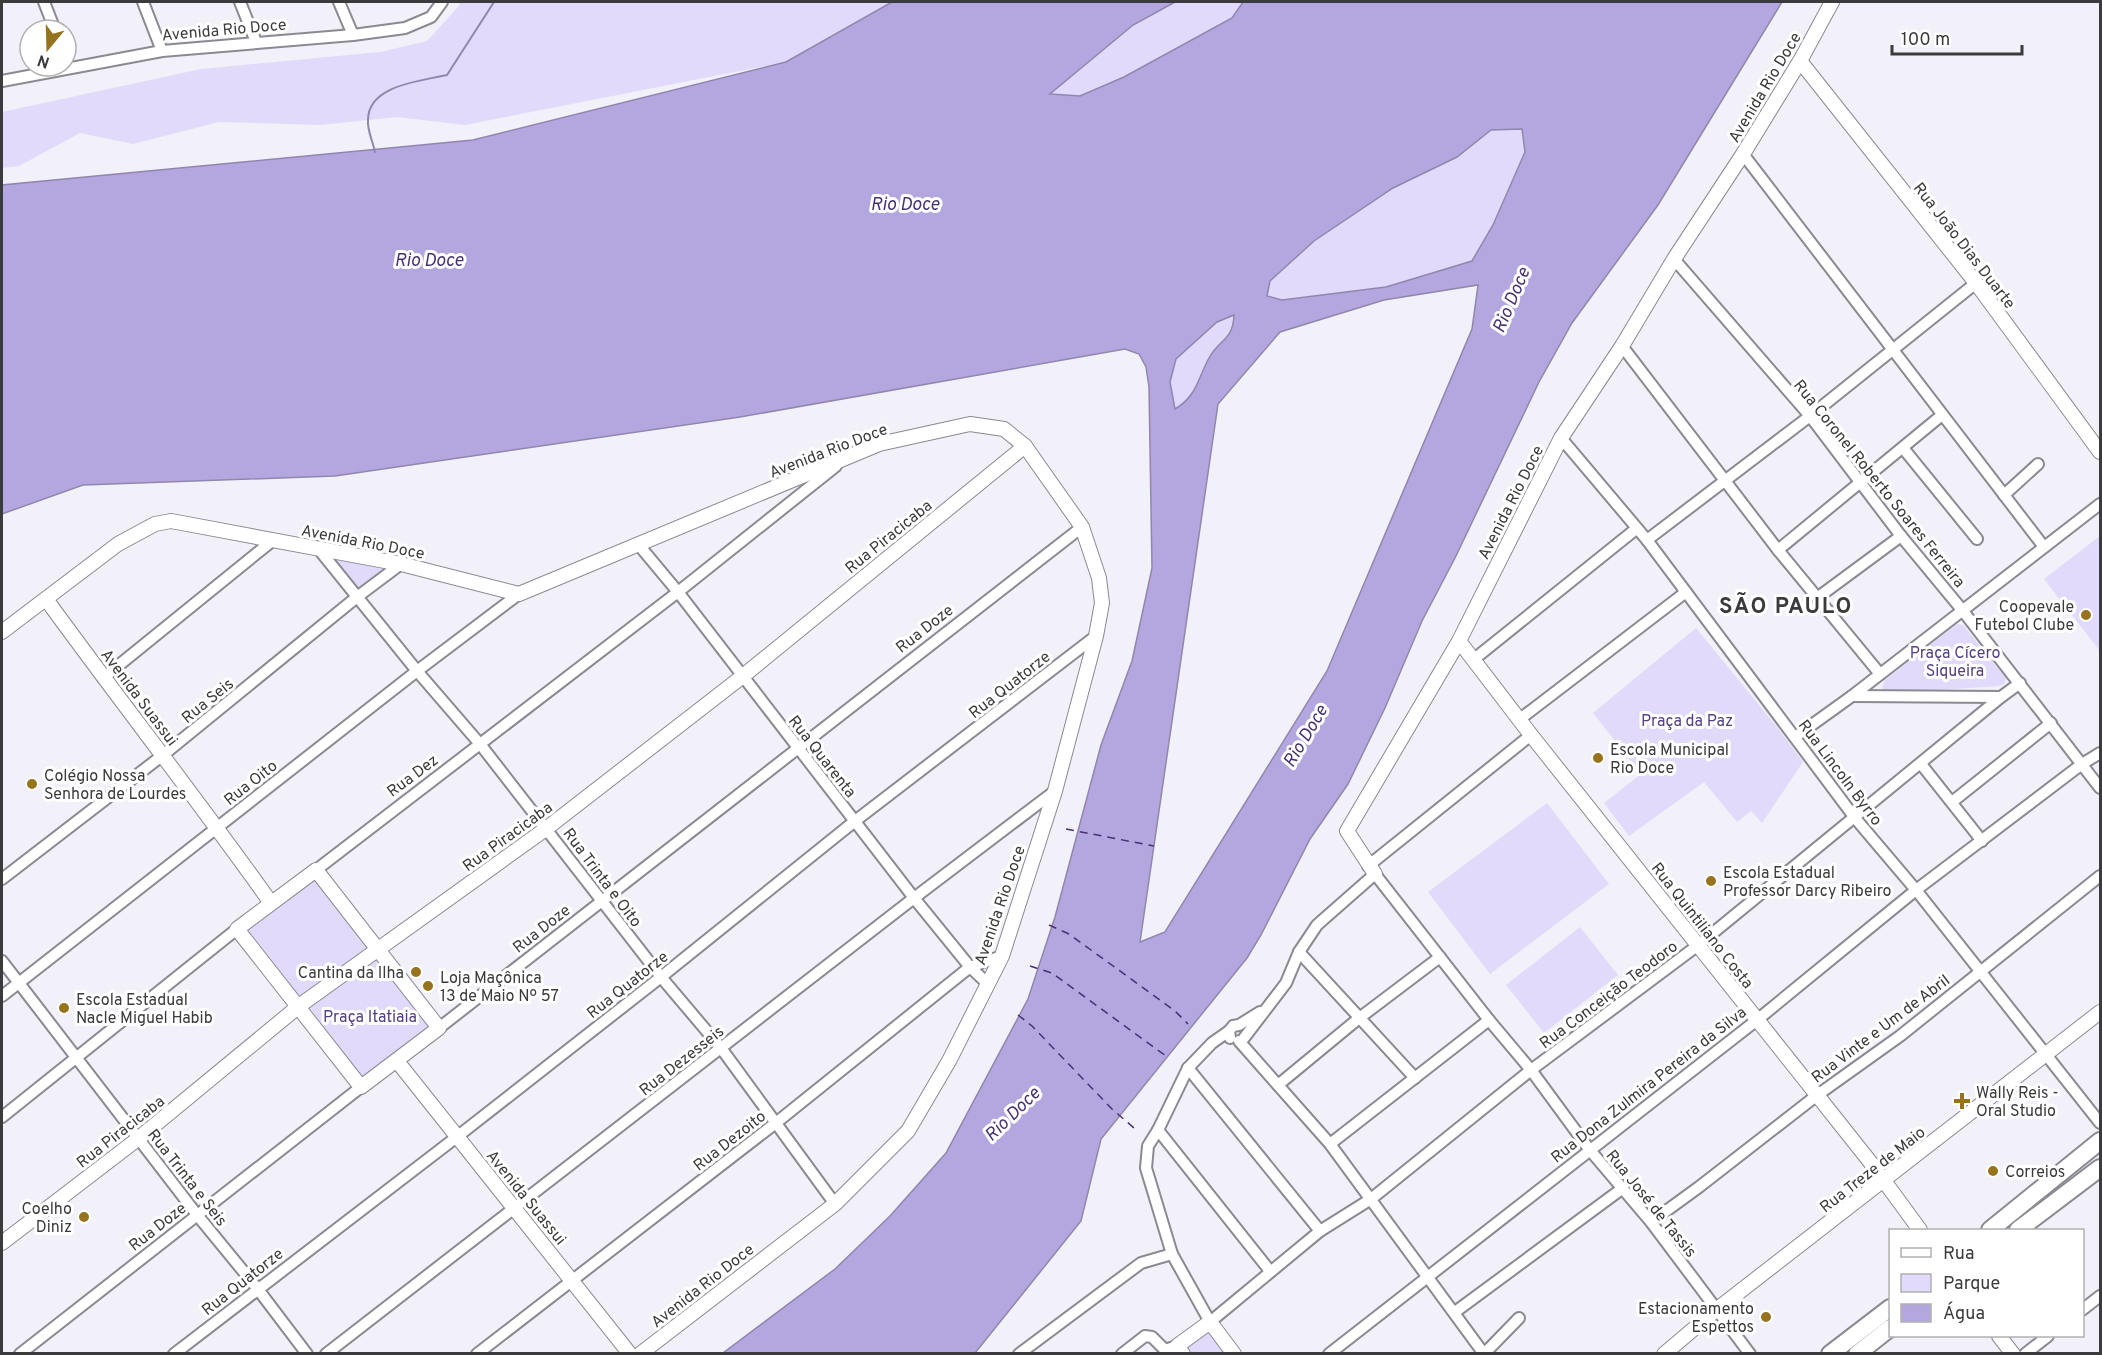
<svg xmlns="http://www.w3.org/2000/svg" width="2102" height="1355" viewBox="0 0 2102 1355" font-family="Overpass,sans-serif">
	<rect width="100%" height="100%" fill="#f2f0f9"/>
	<g fill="#e1dafa">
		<polygon points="460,2 892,2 786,62 465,125 397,117 320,125 219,122 133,144 80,133 19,166 2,168 2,112 201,69 380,52 427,41 459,6"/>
		<polygon points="1175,2 1243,2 1232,18 1124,77 1079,96 1050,94 1133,25"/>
		<polygon points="1522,129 1525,151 1493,225 1472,261 1386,287 1282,300 1267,296 1270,281 1314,241 1393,188 1457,157 1492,130"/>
		<polygon points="1235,314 1231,333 1209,357 1199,384 1184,403 1175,409 1170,382 1176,359 1217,322"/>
		<polygon points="2100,536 2100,651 2044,579"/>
		<polygon points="317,547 401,564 357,597"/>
		<polygon points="1957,624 1963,625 2006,678 2004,684 1999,686 1890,693 1882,688 1885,680"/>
		<polygon points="1696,628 1777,727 1803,762 1762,823 1751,811 1737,822 1704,782 1629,836 1604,803 1641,774 1593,713"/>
		<polygon points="1547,803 1609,884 1490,974 1428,892"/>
		<polygon points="317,878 370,947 301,1000 247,930"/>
		<polygon points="1580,927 1618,975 1544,1033 1506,985"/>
		<polygon points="378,955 431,1025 362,1077 309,1007"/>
		<polygon points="1210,1327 1229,1354 1189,1353 1184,1347"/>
	</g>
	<path fill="#b4a7df" stroke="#9086ae" stroke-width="1.5" fill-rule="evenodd" d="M 892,2 L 1175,2 L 1133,25 L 1050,94 L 1080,96 L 1124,77 L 1232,18 L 1243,2 L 1782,2 L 1658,205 L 1572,323 L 1539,382 L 1455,558 L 1422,621 L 1385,708 L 1348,784 L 1310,839 L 1261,935 L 1247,958 L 1101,1139 L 1081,1221 L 975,1353 L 723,1353 L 835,1269 L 890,1216 L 946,1153 L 1028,999 L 1055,917 L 1101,745 L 1132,661 L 1152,568 L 1149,387 L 1146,367 L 1139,354 L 1125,349 L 740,417 L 335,476 L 83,485 L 2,514 L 2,185 L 473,140 L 786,62 ZM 1491,130 L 1522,129 L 1525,152 L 1493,225 L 1472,261 L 1386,287 L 1282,300 L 1267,296 L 1270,281 L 1314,241 L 1393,188 L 1457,157 ZM 1478,285 L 1472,329 L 1327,671 L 1165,932 L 1140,942 L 1218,404 L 1280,332 L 1384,300 ZM 1234,315 C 1233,341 1219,339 1209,358 C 1198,378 1197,396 1175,409 L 1170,382 L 1176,359 L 1217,322 Z"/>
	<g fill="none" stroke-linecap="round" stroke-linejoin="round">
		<path stroke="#9086ae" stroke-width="2" d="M 375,152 C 373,142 367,130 368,120 C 368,85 421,81 447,75 L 494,2"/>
		<g stroke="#473175" stroke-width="1.5" stroke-dasharray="8 6" stroke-linecap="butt">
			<polyline points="1066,829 1154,846"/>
			<polyline points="1049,925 1069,934 1175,1011 1188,1024"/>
			<polyline points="1030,966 1052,973 1166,1056"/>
			<polyline points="1018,1015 1032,1026 1112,1109 1134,1128"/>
		</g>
		<g stroke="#8b8991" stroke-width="14">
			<g id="street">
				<polyline points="44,2 55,30"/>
				<polyline points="143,2 162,51"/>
				<polyline points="240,2 256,42"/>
				<polyline points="339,2 353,35"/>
				<polyline points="2,81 162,51 353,35 405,28 431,17 442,2"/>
				<polyline points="1743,154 2044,547"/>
				<polyline points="1674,259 1810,416 1901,536 1963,611 2100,788"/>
				<polyline points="1622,346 1778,550 1880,674"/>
				<polyline points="1561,438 1647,540 1855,818 1916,890 2100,1123"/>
				<polyline points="1903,448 1977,539"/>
				<polyline points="2004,495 2038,464"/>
				<polyline points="1647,540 1810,416 1976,283"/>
				<polyline points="638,544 678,592 914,898 970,967 988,984"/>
				<polyline points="317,547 417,671 480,744 661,977 721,1048 835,1204"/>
				<polyline points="1778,550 1942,415"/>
				<polyline points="1817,598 1901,536"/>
				<polyline points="1473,660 1636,529"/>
				<polyline points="103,678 272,541"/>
				<polyline points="1852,696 2001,697"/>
				<polyline points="1520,719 1686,592"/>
				<polyline points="1795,737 1852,696 2100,504"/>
				<polyline points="1921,764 1982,841"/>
				<polyline points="1952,802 2051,723"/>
				<polyline points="1368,866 1531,735"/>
				<polyline points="316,870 678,592 836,466"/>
				<polyline points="2,879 163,755 357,597 401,564"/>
				<polyline points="1299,952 1415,1078"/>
				<polyline points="2,961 198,1216 257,1288 307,1354"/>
				<polyline points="2,996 417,671 519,594"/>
				<polyline points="439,1028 1082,527"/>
				<polyline points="1229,1031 1212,1043 1188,1068 1158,1130 1148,1146 1146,1168 1172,1254 1210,1322 1320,1231 1371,1199 1531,1070 1697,946 2001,697 2020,683"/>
				<polyline points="1230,1038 1229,1031 1233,1026 1239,1025 1260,1012"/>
				<polyline points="1244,1038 1286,983 1299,952 1317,925 1375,874 1489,1020 1531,1070 1589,1149 1651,1222 1750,1354"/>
				<polyline points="1239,1041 1330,1144 1484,1354"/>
				<polyline points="1188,1068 1320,1231"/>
				<polyline points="1278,1085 1358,1019 1440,957"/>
				<polyline points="2,1117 237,929"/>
				<polyline points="1158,1130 1270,1271"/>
				<polyline points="1330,1144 1489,1020"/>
				<polyline points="1651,1222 1699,1187 1816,1096 1900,1036 2100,876"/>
				<polyline points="2082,1310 2100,1296"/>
				<polyline points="1455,1312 1623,1188"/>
				<polyline points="20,1354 361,1087"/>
				<polyline points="174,1354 458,1136 661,977 855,821 1096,636"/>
				<polyline points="326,1354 914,898 1055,791"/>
				<polyline points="477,1354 777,1122 970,967 1002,956"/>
				<polyline points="1019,1354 1141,1263 1172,1254"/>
				<polyline points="1122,1354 1145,1336 1152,1337 1165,1350 1177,1346"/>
				<polyline points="1329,1354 1757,1020 1916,890 2082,764 2100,753"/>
				<polyline points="1484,1354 1519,1318"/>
				<polyline points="2025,1354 2048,1336"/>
			</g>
		</g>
		<g stroke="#8b8991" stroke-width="16">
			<g id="secondary">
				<polyline points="1800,61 1976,283 2100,452"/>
				<path d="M 46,599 C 120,701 198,800 271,903"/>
				<polyline points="2,632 118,544 155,524 171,521 401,564 519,594 879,444 970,424 1004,429 1025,446 1082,527 1099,578 1102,603 1096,636 1055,791 1002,956 949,1061 908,1131 835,1204 640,1354"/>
				<polyline points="1459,641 1531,735 1871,1163 1920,1230"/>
				<polygon points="316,870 439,1028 361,1087 237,929"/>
				<polyline points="1375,874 1347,831 1459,641 1561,438 1622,346 1674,259 1743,154 1800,61 1832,2"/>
				<polyline points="397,1061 630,1354"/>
				<polyline points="2,1243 139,1138 299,1006 547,828 743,676 1025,446"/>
				<polyline points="1999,1336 2013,1354"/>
				<polyline points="1183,1354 1177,1346 1210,1322 1234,1354"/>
				<polyline points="1664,1354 1716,1310 2100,1012"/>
			</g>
		</g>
		<g stroke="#8b8991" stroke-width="20">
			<g id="primary">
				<polyline points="1990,1230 2100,1141"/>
				<polyline points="2018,1230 2100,1168"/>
				<polyline points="1830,1354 1890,1308"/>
				<polyline points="1857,1354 1890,1328"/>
			</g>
		</g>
		<use href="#street" stroke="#fff" stroke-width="10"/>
		<use href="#secondary" stroke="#fff" stroke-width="14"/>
		<use href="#primary" stroke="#fff" stroke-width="16"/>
	</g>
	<g fill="#96731c" stroke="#fff" stroke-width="2">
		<circle cx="2086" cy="615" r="6"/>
		<circle cx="1598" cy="758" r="6"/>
		<circle cx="32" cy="784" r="6"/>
		<circle cx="1711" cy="881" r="6"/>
		<circle cx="416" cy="972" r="6"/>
		<circle cx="428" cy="986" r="6"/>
		<circle cx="64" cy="1008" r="6"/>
		<path d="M1959 1092h6v6h6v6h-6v6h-6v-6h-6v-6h6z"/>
		<circle cx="1993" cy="1171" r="6"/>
		<circle cx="84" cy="1217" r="6"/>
		<circle cx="1766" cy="1317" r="6"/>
	</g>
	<g text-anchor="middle" stroke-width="6" stroke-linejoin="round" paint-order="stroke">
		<g font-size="16" fill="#3b3a3d" stroke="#fff">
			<text transform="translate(224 29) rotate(-5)" y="6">Avenida Rio Doce</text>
			<text transform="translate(1764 87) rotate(-59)" y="6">Avenida Rio Doce</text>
			<text transform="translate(1965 245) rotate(52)" y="6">Rua João Dias Duarte</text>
			<text transform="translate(828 450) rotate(-21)" y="6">Avenida Rio Doce</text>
			<text transform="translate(1880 483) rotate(51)" y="6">Rua Coronel Roberto Soares Ferreira</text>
			<text transform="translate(1510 502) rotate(-63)" y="6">Avenida Rio Doce</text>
			<text transform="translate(888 536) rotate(-39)" y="6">Rua Piracicaba</text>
			<text transform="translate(363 541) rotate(11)" y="6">Avenida Rio Doce</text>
			<text transform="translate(924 628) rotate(-38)" y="6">Rua Doze</text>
			<text transform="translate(1009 684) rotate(-38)" y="6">Rua Quatorze</text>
			<text transform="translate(140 697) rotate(53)" y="6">Avenida Suassui</text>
			<text transform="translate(207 700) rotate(-39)" y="6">Rua Seis</text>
			<text transform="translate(823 756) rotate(52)" y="6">Rua Quarenta</text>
			<text transform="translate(1841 772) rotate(53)" y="6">Rua Lincoln Byrro</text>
			<text transform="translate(412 775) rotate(-37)" y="6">Rua Dez</text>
			<text transform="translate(250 782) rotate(-38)" y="6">Rua Oito</text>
			<text transform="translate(507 836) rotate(-36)" y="6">Rua Piracicaba</text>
			<text transform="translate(603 877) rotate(53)" y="6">Rua Trinta e Oito</text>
			<text transform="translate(999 905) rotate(-71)" y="6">Avenida Rio Doce</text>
			<text transform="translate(1703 925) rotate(52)" y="6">Rua Quintiliano Costa</text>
			<text transform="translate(541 928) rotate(-38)" y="6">Rua Doze</text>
			<text transform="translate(627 984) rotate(-38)" y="6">Rua Quatorze</text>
			<text transform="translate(1608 994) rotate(-37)" y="6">Rua Conceição Teodoro</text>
			<text transform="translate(1880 1028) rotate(-37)" y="6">Rua Vinte e Um de Abril</text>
			<text transform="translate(681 1060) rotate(-38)" y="6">Rua Dezesseis</text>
			<text transform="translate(1648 1084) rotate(-38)" y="6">Rua Dona Zulmira Pereira da Silva</text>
			<text transform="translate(120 1131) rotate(-38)" y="6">Rua Piracicaba</text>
			<text transform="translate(729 1140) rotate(-38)" y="6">Rua Dezoito</text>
			<text transform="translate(1872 1169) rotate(-38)" y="6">Rua Treze de Maio</text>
			<text transform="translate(188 1177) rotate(52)" y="6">Rua Trinta e Seis</text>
			<text transform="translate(527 1197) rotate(51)" y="6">Avenida Suassui</text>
			<text transform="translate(1652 1203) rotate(51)" y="6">Rua José de Tassis</text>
			<text transform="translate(157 1226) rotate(-38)" y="6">Rua Doze</text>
			<text transform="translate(242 1281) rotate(-38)" y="6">Rua Quatorze</text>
			<text transform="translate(702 1285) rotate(-38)" y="6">Avenida Rio Doce</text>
		</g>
		<g font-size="16" fill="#3b3a3d" stroke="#fff" text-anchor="start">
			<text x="2074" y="612" text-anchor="end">Coopevale<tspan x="2074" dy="18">Futebol Clube</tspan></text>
			<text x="1610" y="755">Escola Municipal<tspan x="1610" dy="18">Rio Doce</tspan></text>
			<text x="44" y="781">Colégio Nossa<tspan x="44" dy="18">Senhora de Lourdes</tspan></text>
			<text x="1723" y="878">Escola Estadual<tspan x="1723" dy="18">Professor Darcy Ribeiro</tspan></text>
			<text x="404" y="978" text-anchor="end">Cantina da Ilha</text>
			<text x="440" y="983">Loja Maçônica<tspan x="440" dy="18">13 de Maio Nº 57</tspan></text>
			<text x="76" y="1005">Escola Estadual<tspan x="76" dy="18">Nacle Miguel Habib</tspan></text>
			<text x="1976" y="1098">Wally Reis -<tspan x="1976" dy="18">Oral Studio</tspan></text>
			<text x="2005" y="1177">Correios</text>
			<text x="72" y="1214" text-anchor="end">Coelho<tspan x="72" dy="18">Diniz</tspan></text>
			<text x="1754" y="1314" text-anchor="end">Estacionamento<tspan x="1754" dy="18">Espettos</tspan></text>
		</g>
		<g font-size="16" fill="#554085" stroke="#fff">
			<text x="1955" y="658">Praça Cícero<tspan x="1955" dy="18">Siqueira</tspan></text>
			<text x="1687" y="726">Praça da Paz</text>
			<text x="370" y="1022">Praça Itatiaia</text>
		</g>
		<g font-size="18" font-style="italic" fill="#473175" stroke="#fff">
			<text x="905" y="210">Rio Doce</text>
			<text x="429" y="266">Rio Doce</text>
			<text transform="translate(1511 300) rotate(-67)" y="6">Rio Doce</text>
			<text transform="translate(1305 736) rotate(-59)" y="6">Rio Doce</text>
			<text transform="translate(1012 1114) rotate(-44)" y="6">Rio Doce</text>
		</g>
		<g font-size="22" font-weight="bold" letter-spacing="1.5" fill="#3b3a3d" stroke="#fff">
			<text x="1786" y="613">SÃO PAULO</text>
		</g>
	</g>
	<rect width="2102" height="1355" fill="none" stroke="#3b3a3d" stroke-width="6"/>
	<rect x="1889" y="1229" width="195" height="108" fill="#ffffff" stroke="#b1b0b1" stroke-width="1.5"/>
	<rect x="1901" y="1248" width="30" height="9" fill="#ffffff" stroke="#b1b0b1" stroke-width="1.5"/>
	<text x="1943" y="1259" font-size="18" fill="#3b3a3d">Rua</text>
	<rect x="1901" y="1274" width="30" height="18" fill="#e1dafa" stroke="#b1b0b1" stroke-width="1.5"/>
	<text x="1943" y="1289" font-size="18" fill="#3b3a3d">Parque</text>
	<rect x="1901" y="1304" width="30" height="18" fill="#b4a7df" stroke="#b1b0b1" stroke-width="1.5"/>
	<text x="1943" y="1319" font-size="18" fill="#3b3a3d">Água</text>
	<g transform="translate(48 48) rotate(199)"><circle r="28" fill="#ffffff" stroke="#b1b0b1" stroke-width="1.5"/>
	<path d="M0-4.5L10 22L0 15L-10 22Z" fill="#96731c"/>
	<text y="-9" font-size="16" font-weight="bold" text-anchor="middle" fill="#3b3a3d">N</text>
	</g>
	<path d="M1892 45v9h130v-9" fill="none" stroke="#3b3a3d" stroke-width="3"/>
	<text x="1901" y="45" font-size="18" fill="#3b3a3d" stroke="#ffffff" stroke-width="4.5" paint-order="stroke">100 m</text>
</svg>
